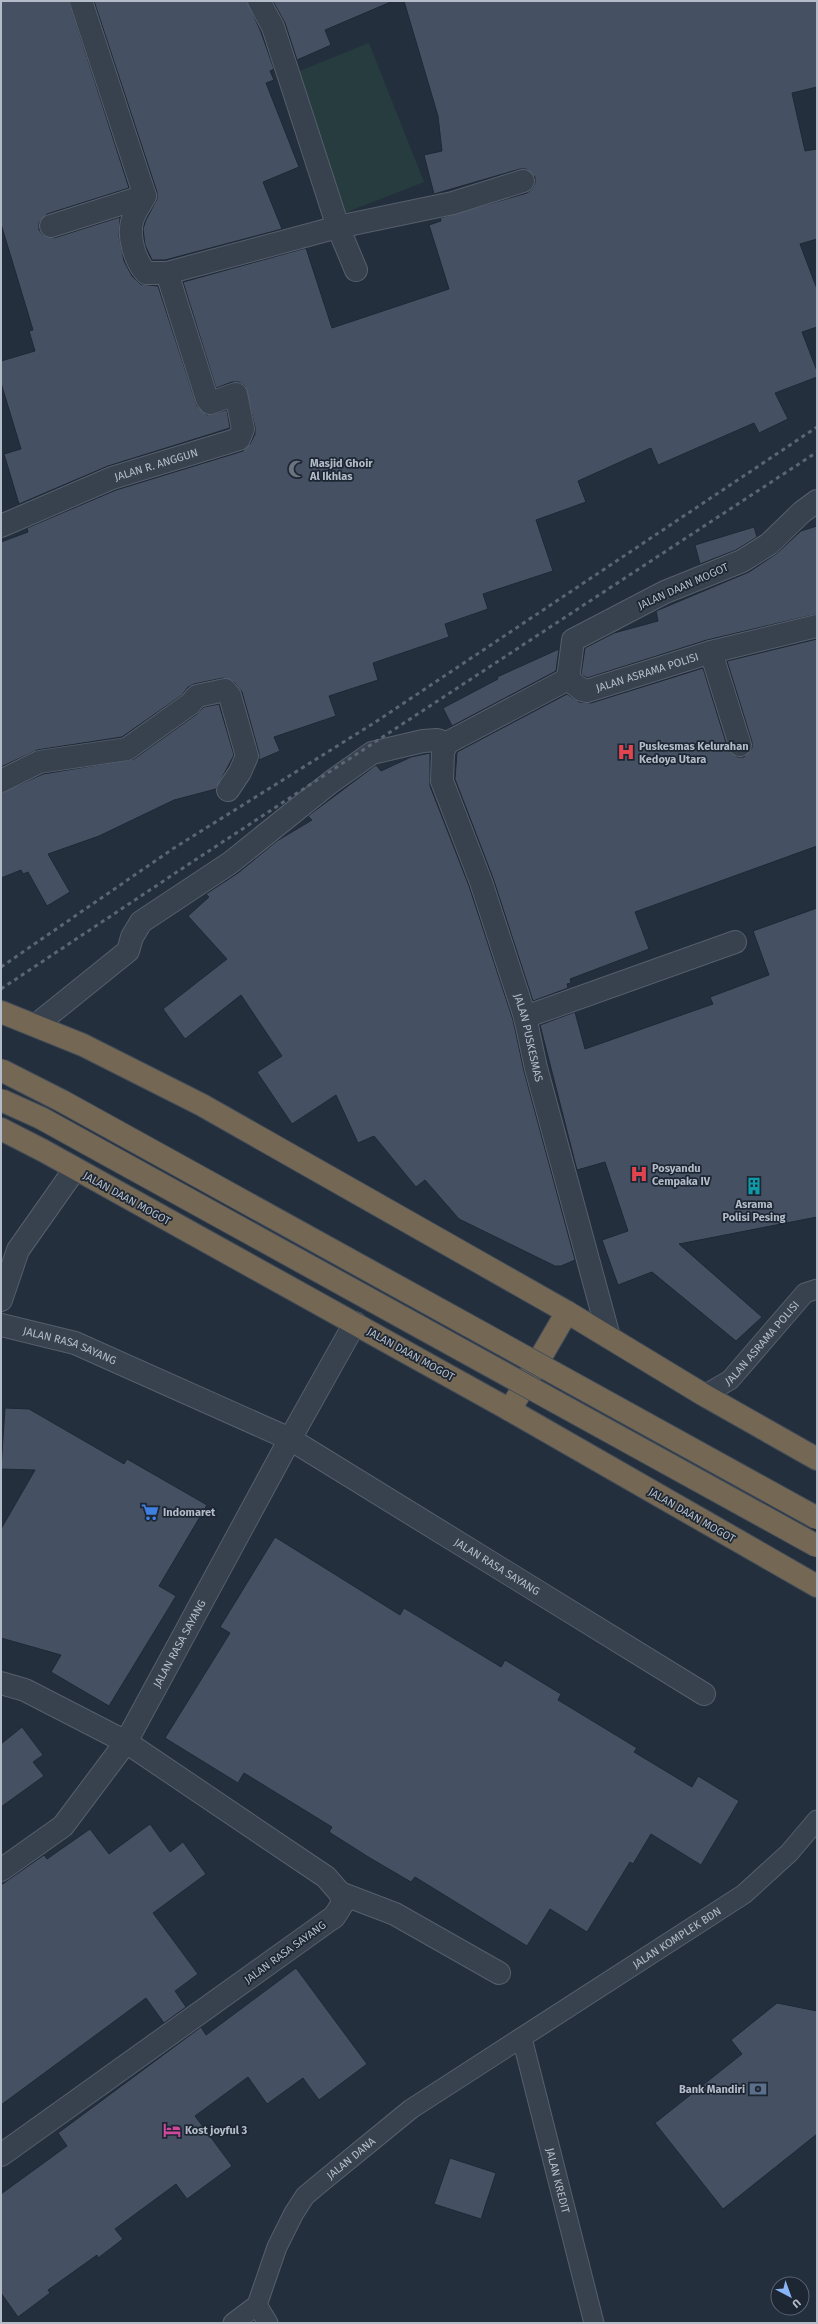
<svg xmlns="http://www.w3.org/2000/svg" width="818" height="2324" viewBox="0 0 818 2324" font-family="'Fira Sans',sans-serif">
	<rect width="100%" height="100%" fill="#242f3e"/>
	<polygon fill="#263c3f" points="369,43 424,182 342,214 287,76"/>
	<g fill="#455162" stroke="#1f2835">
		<polygon points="1,1 69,1 129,188 47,214 39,223 39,230 43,235 54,238 120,217 119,236 124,261 132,276 140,284 158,286 197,406 207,415 227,410 230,428 108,466 19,504 4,454 21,449 1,383 1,361 35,351 29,331 33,330 1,224"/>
		<polygon points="94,1 247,1 261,32 274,69 270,71 274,80 266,83 299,167 263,182 282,229 165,260 152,260 145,245 143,229 146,220 157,199 157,192"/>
		<polygon points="273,1 393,1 325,30 331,45 297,60 285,23"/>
		<polygon points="404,1 817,1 817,87 792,93 805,151 817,149 817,239 800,244 817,289 817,327 802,332 817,371 817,377 775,393 788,419 759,433 754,423 658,465 651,448 578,481 586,502 536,520 553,571 483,594 488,609 445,624 449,637 373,663 378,680 329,696 336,716 274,737 280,751 259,760 259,753 242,692 234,682 223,678 194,684 188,687 182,695 122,737 37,750 1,767 1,542 28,532 27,528 116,490 243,451 250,444 255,434 255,427 245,386 239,382 232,382 216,388 183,282 306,248 332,328 449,289 429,225 441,221 440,218 527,193 532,189 535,183 535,177 526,169 520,169 434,194 424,155 442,151 438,116"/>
		<polygon points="817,526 817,614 707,640 587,678 581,674 585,648 614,633 658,621 656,611 749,572 776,554 801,531"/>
		<polygon points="754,527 757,537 736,550 700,564 695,545"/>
		<polygon points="817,639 817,846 635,912 649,949 570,979 571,983 567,984 568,988 533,1001 493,878 455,779 457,752 567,694 579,702 591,703 703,668 728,749 737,757 744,757 752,748 752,742 727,661"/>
		<polygon points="559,649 556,671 452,726 443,708 498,679 497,677"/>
		<polygon points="219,704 234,755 216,789 174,800 99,836 48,854 70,892 47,906 28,872 23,874 21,870 1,878 1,793 43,774 134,759 197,714 204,707"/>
		<polygon points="430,753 430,786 469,886 513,1020 524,1071 575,1260 561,1266 555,1266 459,1219 425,1180 416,1187 374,1136 358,1143 336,1095 292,1124 257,1072 282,1056 241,995 185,1039 163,1009 227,959 188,916 209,897 206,894 238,873 277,841 312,820 308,816 376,765 381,771 411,757"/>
		<polygon points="817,908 817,1217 679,1244 762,1317 736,1341 652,1272 618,1285 602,1240 628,1231 605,1162 577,1170 540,1025 575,1012 585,1049 713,1004 710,997 769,975 753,931"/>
		<polygon points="5,1408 29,1409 124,1464 127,1459 207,1505 159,1586 176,1596 109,1706 51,1672 61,1655 1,1638 1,1529 35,1470 1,1469"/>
		<polygon points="275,1537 400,1615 404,1608 501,1667 505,1660 561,1694 558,1700 637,1748 634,1752 692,1787 698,1776 739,1801 701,1865 651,1834 633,1864 630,1862 587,1932 550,1909 527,1946 415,1877 411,1882 370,1858 329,1832 332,1827 244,1773 238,1783 165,1738 230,1633 220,1627"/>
		<polygon points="22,1727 43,1755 33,1762 44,1776 1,1807 1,1744"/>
		<polygon points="150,1824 170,1852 183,1842 206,1874 153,1913 198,1974 175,1991 186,2007 164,2023 146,1998 1,2105 1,1885 44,1855 47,1859 90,1829 109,1854"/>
		<polygon points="296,1968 367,2064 319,2100 303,2078 267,2104 248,2077 195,2116 232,2166 187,2199 176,2184 115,2229 123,2239 98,2258 97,2255 48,2290 50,2293 18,2317 1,2293 1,2194 67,2146 58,2133 201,2027 206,2035"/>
		<polygon points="777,2003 817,2011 817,2134 723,2209 655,2123 742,2054 731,2040"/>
		<polygon points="450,2158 496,2173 481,2219 434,2204"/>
	</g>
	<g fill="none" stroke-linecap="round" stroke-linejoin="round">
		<g stroke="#565f6c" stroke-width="21">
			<g id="lane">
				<path id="s1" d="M 704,1395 L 730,1380 L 805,1293 L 817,1289"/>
				<path id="s2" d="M 522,2038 L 594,2323"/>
				<polyline points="257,2305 268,2323"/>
				<path id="s3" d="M 233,2323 L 257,2305 L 277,2247 L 294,2213 L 305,2196 L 318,2185 L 411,2109 L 744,1894 L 789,1853 L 817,1820"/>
			</g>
		</g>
		<g stroke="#565f6c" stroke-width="24">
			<g id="street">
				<polyline points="51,226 145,196"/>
				<polyline points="356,270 338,227 453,203 523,181"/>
				<polyline points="167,273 338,227 273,27 259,1"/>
				<path id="s4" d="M 1,526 L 112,478 L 239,439 L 243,429 L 236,394 L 210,403 L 207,399 L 167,273 L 146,273 C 135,261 128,237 132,222 C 134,212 141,204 145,196 L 81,1"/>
				<polyline points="711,652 740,745"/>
				<polyline points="568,679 573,640 665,592 742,561 769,544 802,512 817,501"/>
				<path id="s5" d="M 568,679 L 582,690 L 587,691 L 711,652 L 817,626"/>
				<path id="s6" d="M 447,743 L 443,752 L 442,781 L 481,882 L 525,1017 L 536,1068 L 609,1337"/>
				<polyline points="447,743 568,679"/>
				<polyline points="1,781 39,762 127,749 190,704 197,696 225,690 230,696 247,756 240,772 228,790"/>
				<polyline points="525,1017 735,942"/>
				<polyline points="36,1025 128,951 132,937 141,922 230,863 331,782 372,753 423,741 437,740 447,743"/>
				<polyline points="1,1300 18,1250 75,1169"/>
				<path id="s7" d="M 1,1325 L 75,1343 L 290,1439 L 704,1694"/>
				<polyline points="1,1683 25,1690 126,1742 326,1877 340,1893 343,1903 334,1917 328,1921 1,2155"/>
				<path id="s8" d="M 1,1870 L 63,1826 L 126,1742 L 290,1439 L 355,1323"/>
				<polyline points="340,1893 395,1914 499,1973"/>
			</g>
		</g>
		<g stroke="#434c59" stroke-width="24">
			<g id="highway">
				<polyline points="1,1012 83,1045 202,1105 567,1312 704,1395 817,1459"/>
				<polyline points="1,1129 44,1151 510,1410 817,1586"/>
				<polyline points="510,1410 567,1312"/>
			</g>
		</g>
		<use href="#lane" stroke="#38414e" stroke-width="19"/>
		<use href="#street" stroke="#38414e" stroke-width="22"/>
		<use href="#highway" stroke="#746855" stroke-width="22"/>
		<g stroke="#5a6575" stroke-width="3" stroke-dasharray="4 4" stroke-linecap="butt">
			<polyline points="1,967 174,848 374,723 817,427"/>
			<polyline points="1,989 186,866 817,452"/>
		</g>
		<g stroke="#434c59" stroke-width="24" stroke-linecap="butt">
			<g id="highway-bridge">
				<polyline points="1,1070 62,1101 817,1518"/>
				<polyline points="1,1100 41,1118 817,1546"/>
			</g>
		</g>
		<use href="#highway-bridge" stroke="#746855" stroke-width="22"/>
	</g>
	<defs>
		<g id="mosque-bare" transform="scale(1.38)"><path d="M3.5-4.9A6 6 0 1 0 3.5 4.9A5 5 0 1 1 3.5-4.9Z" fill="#6b7280" stroke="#1d2633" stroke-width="2.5" paint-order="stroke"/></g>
		<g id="hospital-bare" transform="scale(1.38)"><path d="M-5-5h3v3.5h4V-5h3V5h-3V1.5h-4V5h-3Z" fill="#e0444e" stroke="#1d2633" stroke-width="2.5" paint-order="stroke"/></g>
		<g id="building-bare" transform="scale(1.38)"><path d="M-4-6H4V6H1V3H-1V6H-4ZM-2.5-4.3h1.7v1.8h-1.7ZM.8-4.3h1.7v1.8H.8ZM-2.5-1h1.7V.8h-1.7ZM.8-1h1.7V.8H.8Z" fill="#0f9aa8" stroke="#1d2633" stroke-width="2.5" paint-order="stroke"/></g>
		<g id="supermarket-bare" transform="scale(1.38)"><path d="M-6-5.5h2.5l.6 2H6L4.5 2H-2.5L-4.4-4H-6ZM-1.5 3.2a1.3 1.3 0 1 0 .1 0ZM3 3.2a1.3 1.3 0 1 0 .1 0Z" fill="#3f7fe0" stroke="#1d2633" stroke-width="2.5" paint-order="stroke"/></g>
		<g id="bank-bare" transform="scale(1.38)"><path d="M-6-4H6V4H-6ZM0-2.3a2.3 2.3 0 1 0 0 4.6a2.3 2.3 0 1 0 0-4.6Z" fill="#5c6f8a" stroke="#1d2633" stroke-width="2.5" paint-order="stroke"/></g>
		<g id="hotel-bare" transform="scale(1.38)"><path d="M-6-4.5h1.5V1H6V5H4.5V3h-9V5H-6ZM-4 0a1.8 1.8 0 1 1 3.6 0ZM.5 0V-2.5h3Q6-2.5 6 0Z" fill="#d1479c" stroke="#1d2633" stroke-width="2.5" paint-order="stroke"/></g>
	</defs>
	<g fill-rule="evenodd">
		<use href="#mosque-bare" x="297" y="469"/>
		<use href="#hospital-bare" x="626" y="752"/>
		<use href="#hospital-bare" x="639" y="1174"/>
		<use href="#building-bare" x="754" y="1186"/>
		<use href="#supermarket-bare" x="150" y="1512"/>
		<use href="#bank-bare" x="758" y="2089"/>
		<use href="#hotel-bare" x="172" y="2130"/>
	</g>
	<g text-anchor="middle" stroke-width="3.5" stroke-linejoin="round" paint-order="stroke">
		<g font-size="11" font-weight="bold" fill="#b4bcc9" stroke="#1d2633" text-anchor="start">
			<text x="310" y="467">Masjid Ghoir<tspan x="310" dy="13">Al Ikhlas</tspan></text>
			<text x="639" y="750">Puskesmas Kelurahan<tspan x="639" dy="13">Kedoya Utara</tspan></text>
			<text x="652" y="1172">Posyandu<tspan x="652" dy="13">Cempaka IV</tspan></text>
			<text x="754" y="1208" text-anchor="middle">Asrama<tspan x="754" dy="13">Polisi Pesing</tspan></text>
			<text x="163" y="1516">Indomaret</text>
			<text x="745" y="2093" text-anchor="end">Bank Mandiri</text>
			<text x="185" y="2134">Kost joyful 3</text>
		</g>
		<g font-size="11" fill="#b4bcc9" stroke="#1d2633">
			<text dy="4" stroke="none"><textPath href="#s4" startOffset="167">JALAN R. ANGGUN</textPath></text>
			<text transform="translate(683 586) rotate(-24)" y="4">JALAN DAAN MOGOT</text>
			<text dy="4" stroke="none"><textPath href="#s5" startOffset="86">JALAN ASRAMA POLISI</textPath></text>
			<text dy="4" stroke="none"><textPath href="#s6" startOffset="310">JALAN PUSKESMAS</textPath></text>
			<text transform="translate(127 1198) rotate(29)" y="4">JALAN DAAN MOGOT</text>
			<text dy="4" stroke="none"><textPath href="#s1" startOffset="79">JALAN ASRAMA POLISI</textPath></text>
			<text dy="4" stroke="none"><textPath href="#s7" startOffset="72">JALAN RASA SAYANG</textPath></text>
			<text transform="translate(411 1354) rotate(29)" y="4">JALAN DAAN MOGOT</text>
			<text transform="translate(692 1515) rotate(30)" y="4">JALAN DAAN MOGOT</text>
			<text dy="4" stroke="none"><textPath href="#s7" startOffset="555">JALAN RASA SAYANG</textPath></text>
			<text dy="4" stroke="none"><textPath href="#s8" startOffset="293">JALAN RASA SAYANG</textPath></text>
			<text dy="4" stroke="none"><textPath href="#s3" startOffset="603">JALAN KOMPLEK BDN</textPath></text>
			<text transform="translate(285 1952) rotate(-36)" y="4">JALAN RASA SAYANG</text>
			<text dy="4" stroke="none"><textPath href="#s3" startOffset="209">JALAN DANA</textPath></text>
			<text dy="4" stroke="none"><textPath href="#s2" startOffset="147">JALAN KREDIT</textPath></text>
		</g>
	</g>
	<rect width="818" height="2324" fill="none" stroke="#b4bcc9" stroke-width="4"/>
	<g transform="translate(790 2296) rotate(139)"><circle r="19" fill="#1d2633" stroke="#59626f"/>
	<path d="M0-3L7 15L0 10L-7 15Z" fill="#8ab4f8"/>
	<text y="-6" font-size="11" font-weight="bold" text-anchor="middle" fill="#b4bcc9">U</text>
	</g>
</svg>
